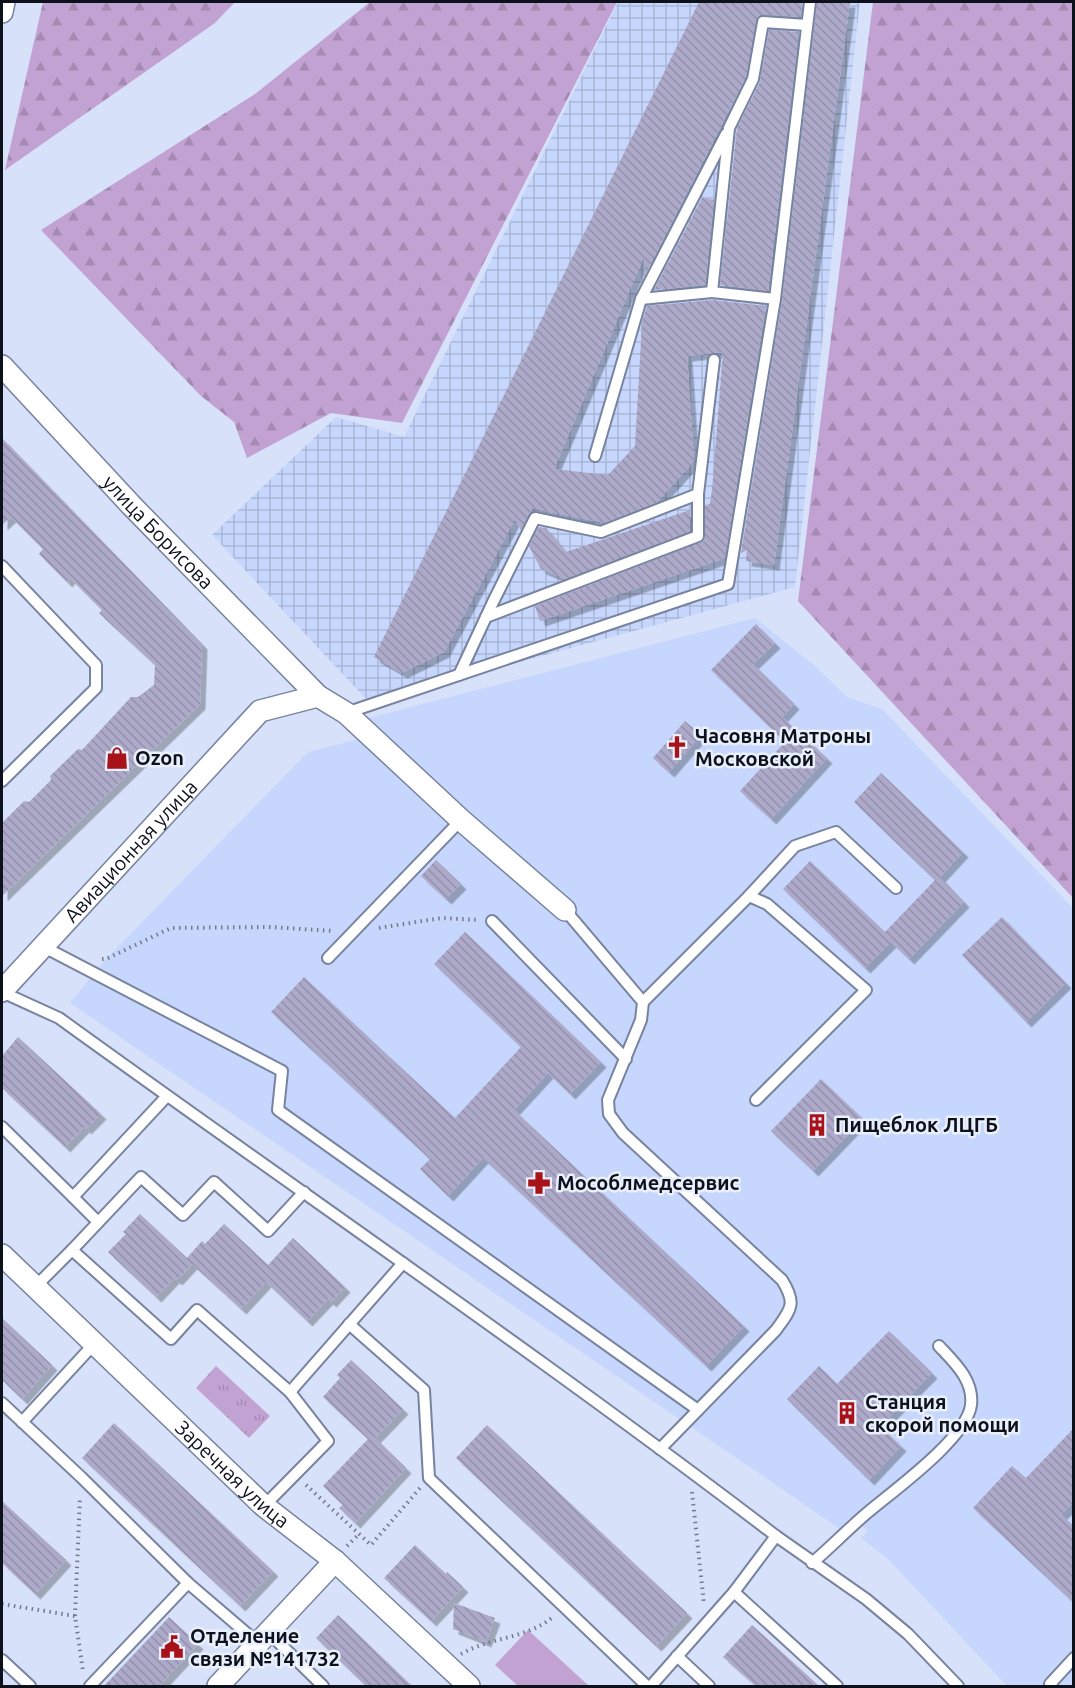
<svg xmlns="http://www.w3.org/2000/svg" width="1075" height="1688" viewBox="0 0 1075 1688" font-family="Ubuntu,sans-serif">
	<defs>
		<pattern id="industrial-grid" width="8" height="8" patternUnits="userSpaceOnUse" patternTransform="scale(1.5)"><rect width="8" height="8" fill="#c6d6fc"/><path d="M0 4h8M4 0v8" fill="none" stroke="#a9b7d7"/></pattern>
		<pattern id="forest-firs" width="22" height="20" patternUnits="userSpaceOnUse" patternTransform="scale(1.5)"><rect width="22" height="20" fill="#c2a2d2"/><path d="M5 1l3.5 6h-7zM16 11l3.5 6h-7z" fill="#a68ab4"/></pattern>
		<pattern id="park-tufts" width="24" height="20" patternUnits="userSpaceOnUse" patternTransform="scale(1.5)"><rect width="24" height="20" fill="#c2a2d2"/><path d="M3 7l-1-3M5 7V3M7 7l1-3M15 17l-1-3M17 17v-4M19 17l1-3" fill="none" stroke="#a68ab4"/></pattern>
		<pattern id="building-back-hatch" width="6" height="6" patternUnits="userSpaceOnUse" patternTransform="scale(1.5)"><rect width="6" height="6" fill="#ada9c9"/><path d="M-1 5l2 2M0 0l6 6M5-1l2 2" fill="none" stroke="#9490ac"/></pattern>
		<filter id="shadow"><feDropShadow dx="5.5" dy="5.5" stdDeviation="0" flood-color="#0004"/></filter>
	</defs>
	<rect width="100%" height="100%" fill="#d7e1fa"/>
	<polygon fill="#c6d6fc" points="755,618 814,665 847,697 882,709 1073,908 1073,1686 1007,1686 888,1559 861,1538 868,1531 851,1517 839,1528 70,1003 106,959 308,752 355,740 369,718"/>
	<polygon fill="url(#industrial-grid)" points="618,2 860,2 795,587 370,703 212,535 336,417 404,437"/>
	<g fill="url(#forest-firs)">
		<polygon points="43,2 235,2 215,23 5,170"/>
		<polygon points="370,2 617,2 402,423 331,413 247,458 234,422 201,396 41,230 255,94"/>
		<polygon points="873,2 1073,2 1073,898 798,601"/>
	</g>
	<polygon fill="url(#park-tufts)" points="216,1366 270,1416 249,1438 196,1388"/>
	<polygon fill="#c2a2d2" points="528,1630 589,1686 518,1686 495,1665"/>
	<g fill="url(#building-back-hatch)" filter="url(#shadow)">
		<polygon points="699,2 802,2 801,17 764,15 757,18 746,77 644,277 645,254 554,469 608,475 635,446 642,323 647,306 712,300 766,306 725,558 540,621 535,606 704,541 705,536 705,505 710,504 712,490 723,352 687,356 694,461 656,503 605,523 530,508 532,511 528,515 521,530 515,519 444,652 402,673 374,657"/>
		<polygon points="817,2 850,2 774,565 746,561 747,550 741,553 782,300"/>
		<polygon points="769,30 799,32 768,291 720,285 737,128 760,82"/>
		<polygon points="702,198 714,200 705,285 654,290"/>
		<polygon points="2,438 202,644 200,704 2,896 2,823 24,801 29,802 51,780 50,776 78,749 82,750 131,697 138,697 154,685 155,665 99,613 102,610 70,578 67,582 39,554 43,549 11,517 2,525"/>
		<polygon points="690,510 690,531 565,579 541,569 529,546 539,527 546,528 566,552"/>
		<polygon points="756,624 775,643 753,664 794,704 782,717 827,758 771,819 740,791 785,742 711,670"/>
		<polygon points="685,721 701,735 669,772 653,758"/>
		<polygon points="881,773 963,852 940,877 964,902 909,959 891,942 865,968 783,889 810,861 885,932 935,880 854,802"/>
		<polygon points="436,860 461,884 446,899 421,876"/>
		<polygon points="1002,917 1066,983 1026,1022 962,955"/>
		<polygon points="465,932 601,1062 570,1094 548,1073 514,1110 744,1326 706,1366 483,1158 448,1196 420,1169 430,1159 271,1012 304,977 455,1118 521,1047 434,964"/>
		<polygon points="18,1037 101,1114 86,1129 84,1127 65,1147 2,1088 2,1056"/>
		<polygon points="821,1079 863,1119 813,1171 771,1131"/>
		<polygon points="140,1214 187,1258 202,1241 205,1244 224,1224 268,1265 293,1238 345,1287 331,1302 328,1299 307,1321 266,1282 241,1309 192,1264 177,1280 174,1278 156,1297 108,1252 126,1234 123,1232"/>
		<polygon points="2,1318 52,1365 22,1399 2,1380"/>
		<polygon points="889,1331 932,1373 880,1426 901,1446 869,1480 787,1399 819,1366 837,1384"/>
		<polygon points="351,1360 403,1409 375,1438 406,1468 355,1523 339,1508 343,1505 323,1486 368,1439 323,1397 340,1378 337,1375"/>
		<polygon points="114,1423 273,1571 240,1606 82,1458"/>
		<polygon points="487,1425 687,1613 656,1646 456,1458"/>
		<polygon points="1074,1428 1074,1502 1061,1515 1074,1526 1074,1603 973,1508 1012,1466 1026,1478"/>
		<polygon points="2,1501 66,1560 35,1594 2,1563"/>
		<polygon points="415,1545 446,1574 447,1572 463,1587 431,1621 384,1578"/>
		<polygon points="454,1603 495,1618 486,1642 453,1629"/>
		<polygon points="338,1615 412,1686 366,1686 316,1638"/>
		<polygon points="169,1617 198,1644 159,1686 104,1686"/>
		<polygon points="752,1625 819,1686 756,1686 723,1657"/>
	</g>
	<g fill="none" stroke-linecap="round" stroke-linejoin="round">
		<g stroke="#77839f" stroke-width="14">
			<g id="lane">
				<polyline points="712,292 641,299 726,134"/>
				<polyline points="775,299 712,292 729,128 753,79 763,22 807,25"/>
				<polyline points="595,456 641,299"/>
				<polyline points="2,566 96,665 96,688 2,781"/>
				<polyline points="486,617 698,536 698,494"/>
				<polyline points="459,675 493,602 535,518 601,532 698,494 714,360"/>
				<polyline points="346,713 728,584 775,299 810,2"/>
				<polyline points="749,896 767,904 866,990 756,1100"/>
				<path d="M 565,910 L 643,1002 L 641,1020 L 608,1100 L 609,1114 L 623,1133 L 782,1280 C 797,1304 791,1309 776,1330 L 660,1449"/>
				<polyline points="492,921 626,1059"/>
				<polyline points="42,946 282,1071 278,1110 698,1410"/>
				<polyline points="328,958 461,820"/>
				<path d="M 2,992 L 59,1018 C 298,1191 542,1357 776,1536 L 734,1592 L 651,1686"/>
				<polyline points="643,1002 749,896 795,846 836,832 896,888"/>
				<polyline points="2,1127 73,1197 167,1096"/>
				<polyline points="73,1197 98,1222"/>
				<polyline points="35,1287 72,1250"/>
				<polyline points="349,1324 424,1390 429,1478 647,1686"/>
				<polyline points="290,1392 403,1263"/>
				<polyline points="2,1403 81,1477 188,1583 258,1643"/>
				<polyline points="22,1422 94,1344"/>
				<polyline points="264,1506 328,1441 290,1392 197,1310 171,1339 72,1250 141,1177 183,1215 214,1182 268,1231 304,1192"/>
				<polyline points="776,1536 866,1599 908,1634 958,1686"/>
				<path d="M 812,1563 C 831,1547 848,1529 867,1513 C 893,1491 967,1438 971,1405 C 974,1380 954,1362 939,1346"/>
				<polyline points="734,1592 837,1686"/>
				<polyline points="268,1632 323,1686"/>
				<polyline points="677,1656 709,1686"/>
				<polyline points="2,1660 30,1686"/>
				<polyline points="90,1686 188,1583"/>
				<polyline points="1052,1686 1050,1684 1074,1658"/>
			</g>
		</g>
		<g stroke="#77839f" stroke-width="24">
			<g id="street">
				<polyline points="2,12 4,2"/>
				<path id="s1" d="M 2,366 L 131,505 L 318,696"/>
				<path id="s2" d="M 2,991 L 260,711 L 318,696 L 346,713 L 461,820 L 565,910"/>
				<path id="s3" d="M 2,1255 L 264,1506 L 335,1561 L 469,1686"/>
				<polyline points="218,1686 335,1561"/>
			</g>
		</g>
		<g stroke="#737a8c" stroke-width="4" stroke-dasharray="1.5 4.5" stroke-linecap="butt">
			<polyline points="379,928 441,918 479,920"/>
			<polyline points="102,959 106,959 171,928 271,927 333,931"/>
			<polyline points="306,1485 371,1545 420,1488"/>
			<polyline points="692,1492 704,1604"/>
			<polyline points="347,1546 359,1534"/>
			<polyline points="2,1604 75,1616 83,1671"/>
			<polyline points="75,1616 80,1497"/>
			<path d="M 461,1654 C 490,1637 526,1639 553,1617"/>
		</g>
		<use href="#lane" stroke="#fff" stroke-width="10"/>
		<use href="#street" stroke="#fff" stroke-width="21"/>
	</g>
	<defs>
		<g id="church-bare" transform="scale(1.8)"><path d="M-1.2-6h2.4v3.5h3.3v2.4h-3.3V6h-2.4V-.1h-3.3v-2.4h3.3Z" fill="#a81219" stroke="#e9effb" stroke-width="2.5" paint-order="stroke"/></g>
		<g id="shop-bare" transform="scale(1.8)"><path d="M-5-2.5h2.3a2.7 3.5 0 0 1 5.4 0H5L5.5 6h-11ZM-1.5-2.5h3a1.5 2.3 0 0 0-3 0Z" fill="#a81219" stroke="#e9effb" stroke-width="2.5" paint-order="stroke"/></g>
		<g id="building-bare" transform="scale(1.8)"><path d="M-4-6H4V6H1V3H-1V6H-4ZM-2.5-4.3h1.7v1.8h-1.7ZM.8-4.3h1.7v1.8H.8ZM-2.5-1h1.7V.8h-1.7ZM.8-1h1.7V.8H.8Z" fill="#a81219" stroke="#e9effb" stroke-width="2.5" paint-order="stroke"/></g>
		<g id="pharmacy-bare" transform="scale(1.8)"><path d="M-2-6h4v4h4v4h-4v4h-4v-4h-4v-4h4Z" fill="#a81219" stroke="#e9effb" stroke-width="2.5" paint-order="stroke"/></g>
		<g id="civic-bare" transform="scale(1.8)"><path d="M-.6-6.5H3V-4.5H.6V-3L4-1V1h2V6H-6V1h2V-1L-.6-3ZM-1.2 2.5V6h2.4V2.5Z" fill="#a81219" stroke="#e9effb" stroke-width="2.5" paint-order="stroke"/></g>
	</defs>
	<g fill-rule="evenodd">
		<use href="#church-bare" x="677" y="747"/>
		<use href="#shop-bare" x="117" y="758"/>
		<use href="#building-bare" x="817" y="1125"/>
		<use href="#pharmacy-bare" x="539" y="1183"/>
		<use href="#building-bare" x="847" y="1413"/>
		<use href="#civic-bare" x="172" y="1647"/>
	</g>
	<g text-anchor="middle" stroke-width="5" stroke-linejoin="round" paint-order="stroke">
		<g font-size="20" fill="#0d111c" stroke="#e9effb">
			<text dy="7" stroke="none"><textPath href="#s1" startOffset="228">улица Борисова</textPath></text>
			<text dy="7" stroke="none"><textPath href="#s2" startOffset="190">Авиационная улица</textPath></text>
			<text dy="7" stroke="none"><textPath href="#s3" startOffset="318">Заречная улица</textPath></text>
		</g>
		<g font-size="20" font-weight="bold" fill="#0d111c" stroke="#e9effb" text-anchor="start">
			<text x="695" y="743">Часовня Матроны<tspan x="695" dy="23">Московской</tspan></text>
			<text x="135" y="765">Ozon</text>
			<text x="835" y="1132">Пищеблок ЛЦГБ</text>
			<text x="557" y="1190">Мособлмедсервис</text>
			<text x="865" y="1409">Станция<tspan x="865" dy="23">скорой помощи</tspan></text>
			<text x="190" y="1643">Отделение<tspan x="190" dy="23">связи №141732</tspan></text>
		</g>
	</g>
	<rect width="1075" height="1688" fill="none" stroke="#0d111c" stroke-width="6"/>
</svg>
